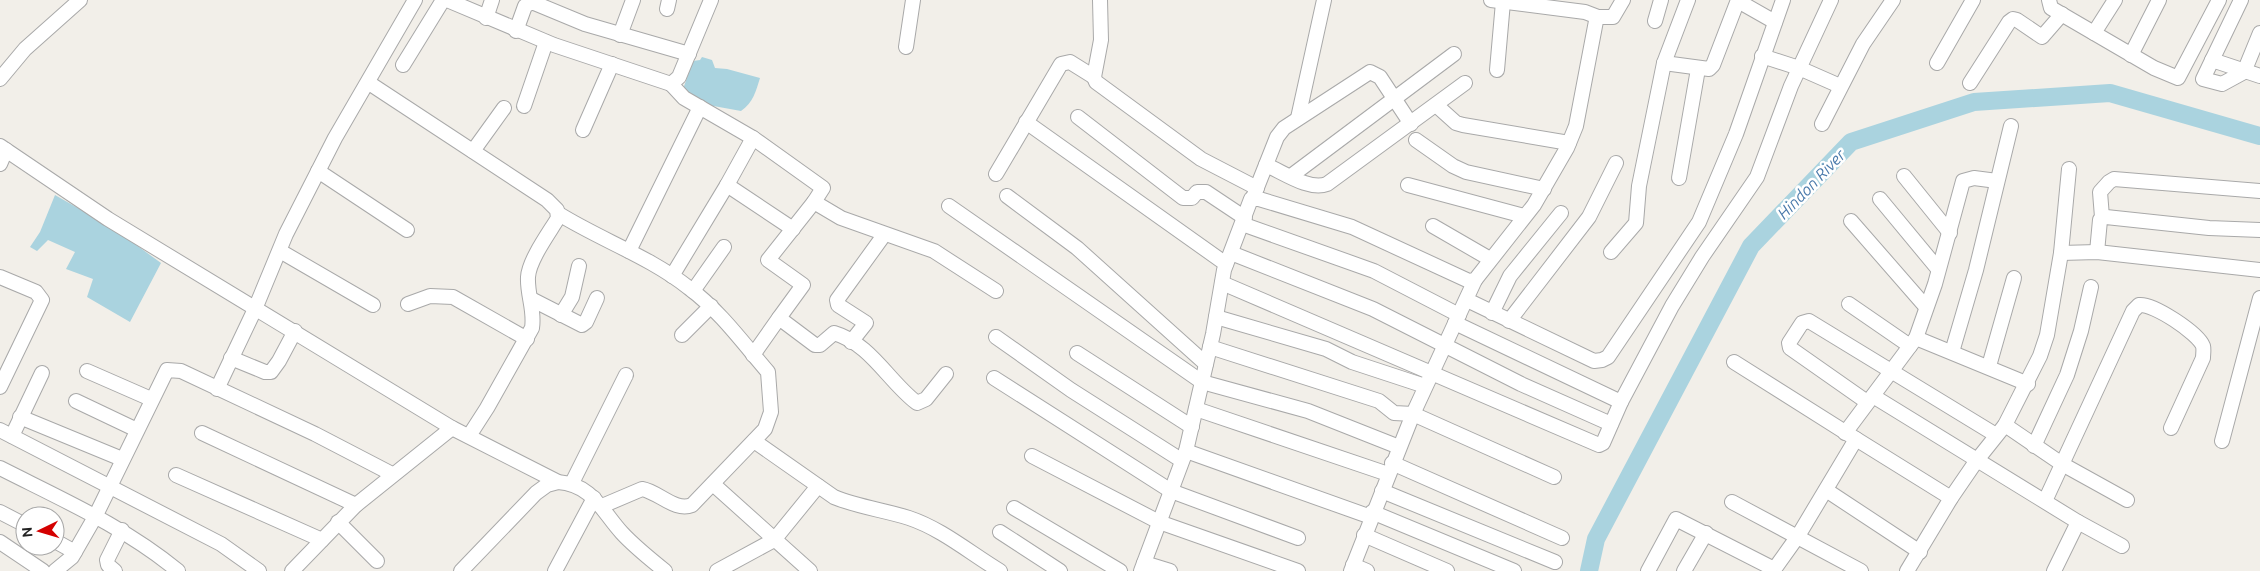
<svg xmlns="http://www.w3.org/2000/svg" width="2260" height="571" viewBox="0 0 2260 571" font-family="Ubuntu,sans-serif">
	<rect width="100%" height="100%" fill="#f2efe9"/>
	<g fill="#aad3df">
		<path d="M 702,57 L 712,60 L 715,68 L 727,69 L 760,78 C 756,91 753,103 741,111 L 708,105 L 703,107 L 683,89 L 693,61 L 700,60 Z"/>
		<polygon points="55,195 113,228 161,263 130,322 87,297 93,279 66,269 75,252 48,240 37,251 30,247 40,232"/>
	</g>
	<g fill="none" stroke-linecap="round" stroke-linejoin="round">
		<polyline stroke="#aad3df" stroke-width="18" points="1589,571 1596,539 1751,246 1851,142 1974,102 2110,93 2260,136"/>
		<g stroke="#a9a9a9" stroke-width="16">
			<g id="minor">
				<polyline points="447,0 554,45 671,84 679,77 711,0"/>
				<polyline points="1100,0 1101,40 1094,77 1096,82 1201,159 1257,188"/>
				<polyline points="1491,0 1585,12 1598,17"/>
				<polyline points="2049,0 2051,8 2154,68 2178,78 2219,0"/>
				<polyline points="2241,0 2203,79 2222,84 2244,72 2260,33"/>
				<polyline points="1738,1 1775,22"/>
				<polyline points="667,9 669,0"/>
				<polyline points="486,18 492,0"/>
				<polyline points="1655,21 1661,0"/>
				<polyline points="516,31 525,6 532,2 585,24 689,54"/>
				<polyline points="2094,33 2115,0"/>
				<polyline points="620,35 633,0"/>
				<polyline points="906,47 913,0"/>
				<polyline points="2131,55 2159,0"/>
				<polyline points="1762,56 1799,68 1840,86"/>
				<polyline points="2212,60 2260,76"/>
				<polyline points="1664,63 1709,69 1713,65 1738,0"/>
				<polyline points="1937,63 1973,0"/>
				<polyline points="403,65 443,0"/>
				<polyline points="1497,70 1503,2"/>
				<polyline points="0,79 25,49 80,0"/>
				<path d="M 369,83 L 547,200 L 557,210 L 558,218 C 549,233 529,260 528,277 C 527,295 535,310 532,328 L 487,408 L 469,436"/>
				<polyline points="1970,83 2009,22 2013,19 2017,20 2042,37 2062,14"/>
				<polyline points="671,84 684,98 753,138 823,188 814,202 841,218 934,251 996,291"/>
				<polyline points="1436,105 1456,123 1463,125 1569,143"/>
				<polyline points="524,106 546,42"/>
				<polyline points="1078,117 1183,198 1192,198 1197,192 1206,192 1245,218"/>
				<polyline points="1298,118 1324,0"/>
				<polyline points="1026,122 1226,264"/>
				<polyline points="1822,124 1863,44 1893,0"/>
				<polyline points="583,130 612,64"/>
				<polyline points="1416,140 1453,166 1466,172 1544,189"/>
				<path d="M 0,146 L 108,219 L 452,428 L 558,482 C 593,485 601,510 622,533 C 635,547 650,559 665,571"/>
				<polyline points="473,151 504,108"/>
				<polyline points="0,164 6,150"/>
				<path d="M 1266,165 C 1283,172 1309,191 1327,184 L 1465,83"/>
				<polyline points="318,171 407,230"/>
				<polyline points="996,174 1061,64 1070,62 1094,77"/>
				<polyline points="1291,176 1454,54"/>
				<polyline points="1904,176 1950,233"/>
				<polyline points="1679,178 1698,69"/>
				<polyline points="727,185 793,229"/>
				<polyline points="1408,185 1524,216"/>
				<polyline points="1254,195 1277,137 1284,128 1370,72 1380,77 1411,124"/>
				<polyline points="1007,196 1077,248 1206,364"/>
				<polyline points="1880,199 1938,269"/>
				<polyline points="949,206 1202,382 1308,411 1399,447"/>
				<path d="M 559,214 C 601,240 650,257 689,288 C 720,311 743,343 768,372 L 771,412 L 765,429 L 692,505 C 675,512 659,492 642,489 L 602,506"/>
				<polyline points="2102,217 2100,192 2109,182 2114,179 2260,191"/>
				<polyline points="1851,221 1926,307"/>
				<polyline points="1242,224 1374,271 1459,315"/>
				<polyline points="1433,226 1490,259"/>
				<polyline points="280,251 373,305"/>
				<polyline points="629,251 700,107"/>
				<polyline points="1611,252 1636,223 1639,186 1664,63 1688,0"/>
				<polyline points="2097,252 2100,220 2106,217 2209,228 2260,230"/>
				<polyline points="1231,253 1373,309 1521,384 1611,424"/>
				<polyline points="2061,253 2097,252 2260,270"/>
				<polyline points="672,276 727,185 753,138"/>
				<polyline points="0,277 36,292 42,300 0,387"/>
				<polyline points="1222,283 1599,445 1603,443 1621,402 1672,306 1702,257 1757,177 1791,86 1831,0"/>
				<polyline points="693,291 724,247"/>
				<polyline points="531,299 582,325 586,322 597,298"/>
				<polyline points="1467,300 1594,361 1602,360 1608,357 1699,222 1736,134 1783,0"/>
				<polyline points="408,304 430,296 453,297 527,339"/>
				<polyline points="1849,304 1910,346"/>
				<polyline points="1492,313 1510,276 1561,213"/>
				<polyline points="561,315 572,297 579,266"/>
				<polyline points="1216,317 1326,349 1352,362 1425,386"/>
				<polyline points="779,318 803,285 768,260 814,202"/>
				<polyline points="1509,321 1589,217 1616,163"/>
				<polyline points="1455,323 1621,402"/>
				<polyline points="682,335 711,306"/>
				<polyline points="996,337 1071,390 1181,460"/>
				<polyline points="1916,338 2028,384"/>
				<polyline points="851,342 866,323 838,305 837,300 884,235"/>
				<polyline points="1210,347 1379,401 1394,413 1413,414 1554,477"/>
				<polyline points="1952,352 1976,270 2011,126"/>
				<polyline points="1077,353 1192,427"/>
				<path d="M 753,355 L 779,318 L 815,345 L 820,345 L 834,333 C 871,344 888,381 917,403 L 926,399 L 946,374"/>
				<polyline points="231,358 265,372 271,372 279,361 295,331"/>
				<polyline points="1734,362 1856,439 1798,536 1773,571"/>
				<polyline points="1989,366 2014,278"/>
				<polyline points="87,371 151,399"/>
				<polyline points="994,378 1171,491 1298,538"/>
				<polyline points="217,389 255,309 286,234 335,138 415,0"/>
				<polyline points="1873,396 2078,522 2054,571"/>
				<polyline points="76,401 137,430"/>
				<polyline points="1867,402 1790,348 1789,343 1802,323 1809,321 1996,435"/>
				<polyline points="1196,409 1388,474"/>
				<polyline points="20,417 122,459"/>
				<polyline points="2005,425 2062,464 2127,500"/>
				<polyline points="0,430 221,544 259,571"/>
				<polyline points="202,433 356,505"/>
				<polyline points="1845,433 1916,338 1935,284 1963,181 1974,178 1997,181"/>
				<polyline points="12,436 42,373"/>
				<polyline points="1856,439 1951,498"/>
				<path d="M 754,441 L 834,497 C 858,507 884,510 909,518 C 942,529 970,553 1000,571"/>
				<polyline points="2222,441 2260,298"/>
				<polyline points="2034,446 2067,375 2081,331 2091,287"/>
				<polyline points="1186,451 1371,517"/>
				<polyline points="1032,456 1159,522 1298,571"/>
				<polyline points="1392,463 1562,538"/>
				<path d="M 0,468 C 61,499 125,527 178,571"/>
				<polyline points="176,475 322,540"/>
				<polyline points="572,483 626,375"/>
				<polyline points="713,484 810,571"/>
				<polyline points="1826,490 1920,552"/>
				<polyline points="1382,491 1555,562"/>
				<path d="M 2045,501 L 2133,311 L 2139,305 C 2153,303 2198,333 2203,346 C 2204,350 2203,354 2203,358 L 2171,428"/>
				<polyline points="1732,502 1861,571"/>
				<polyline points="1014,508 1120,571"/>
				<polyline points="0,512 25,525"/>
				<polyline points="1372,512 1514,571"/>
				<polyline points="338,522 377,561"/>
				<polyline points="2078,522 2122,546"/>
				<polyline points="1000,532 1060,571"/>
				<polyline points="1364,535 1447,571"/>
				<polyline points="55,541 75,552"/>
				<polyline points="0,542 43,571"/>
				<polyline points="1144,563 1170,571"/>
				<polyline points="1353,565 1367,571"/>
				<polyline points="55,571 72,557 95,517 167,370 181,371 315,434 392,474"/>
				<polyline points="115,571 108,565 107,560 122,530"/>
				<polyline points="292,571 356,505 452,428"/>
				<polyline points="461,571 536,493 547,485 558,482"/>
				<polyline points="555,571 594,498"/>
				<polyline points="717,571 774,540 818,486"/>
				<polyline points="1141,571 1186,451 1213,334 1224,270 1251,199 1259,199 1352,227 1469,281 1475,280 1534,205 1567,148 1576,126 1596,21 1598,17 1613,17 1623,0"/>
				<polyline points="1351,571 1413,414 1475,280"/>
				<polyline points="1648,571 1676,519 1774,569"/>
				<polyline points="1684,571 1706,533"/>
				<polyline points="1907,571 1951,498 1977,460 2005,425 2040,356 2047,335 2061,253 2069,169"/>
			</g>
		</g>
		<use href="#minor" stroke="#fff" stroke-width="14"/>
	</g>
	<g text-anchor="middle" stroke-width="5" stroke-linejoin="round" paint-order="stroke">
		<g font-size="16" font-style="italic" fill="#4a7aab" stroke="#fff">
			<text transform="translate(1811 184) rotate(-46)" y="6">Hindon River</text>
		</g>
	</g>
	<g transform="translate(40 531) rotate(265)"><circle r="24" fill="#ffffff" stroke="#a7a7a7"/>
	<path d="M0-4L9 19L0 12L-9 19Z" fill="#d40000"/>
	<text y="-8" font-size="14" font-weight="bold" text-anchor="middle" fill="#222222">N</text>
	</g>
</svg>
